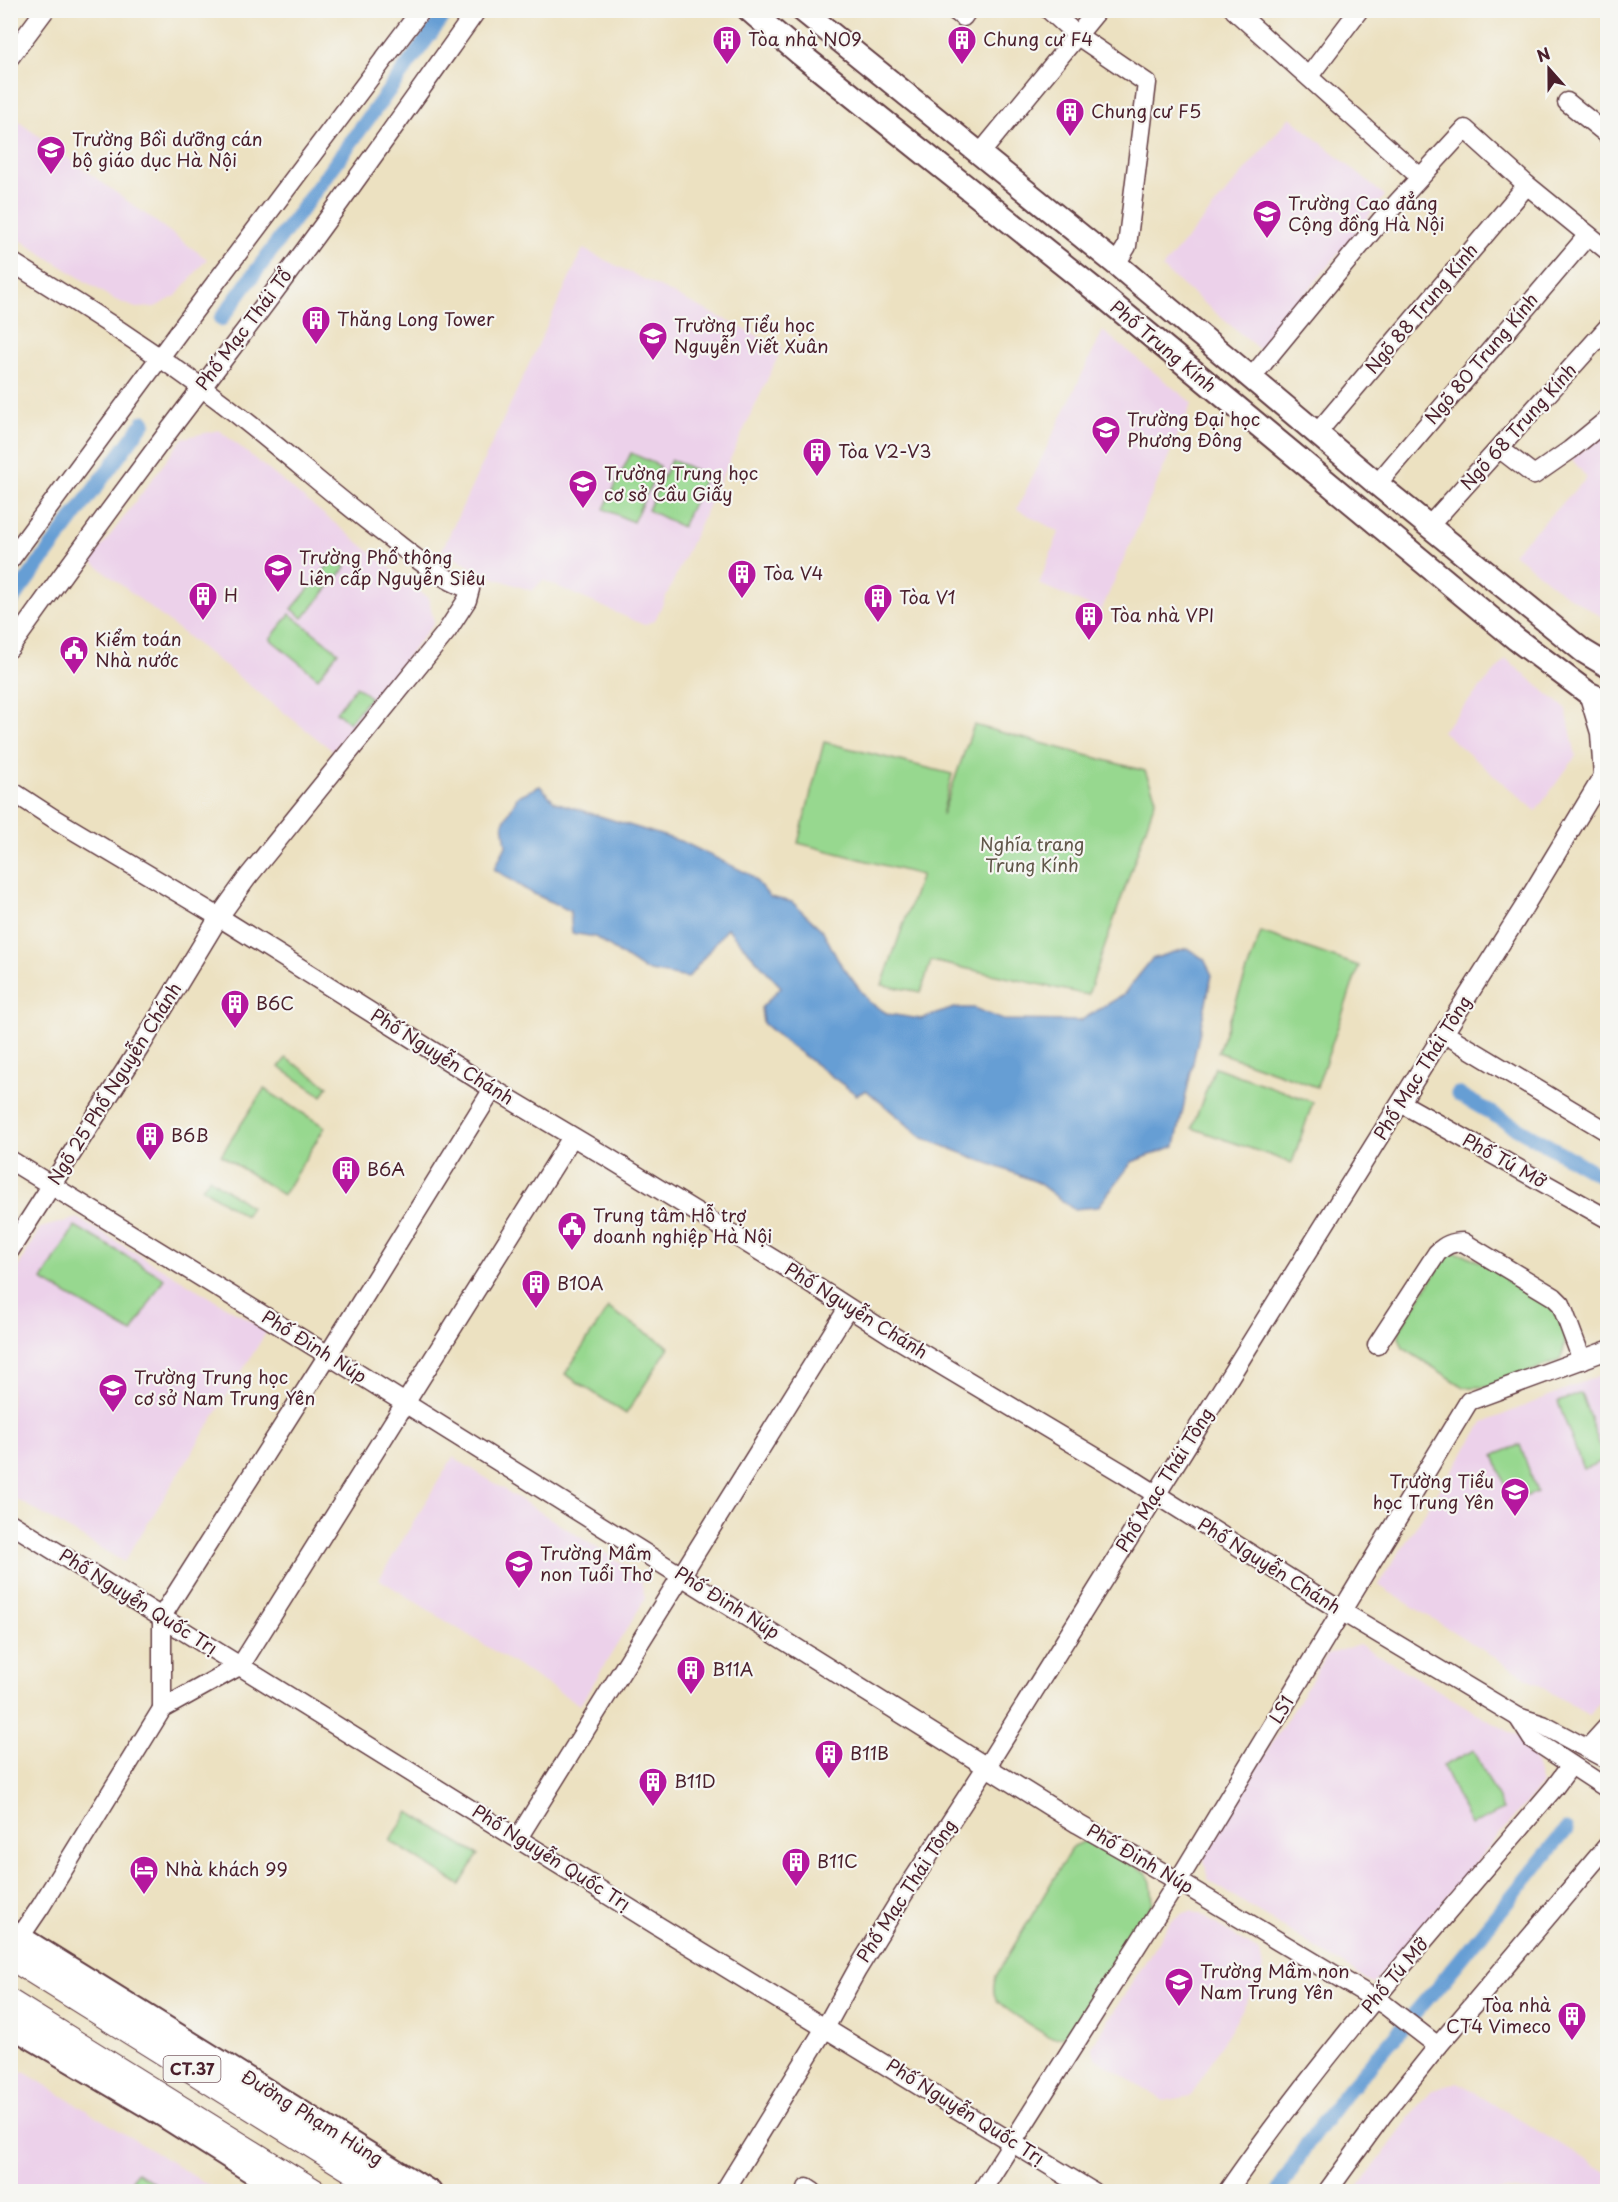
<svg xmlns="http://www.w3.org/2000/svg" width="1618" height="2202" viewBox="0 0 1618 2202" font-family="'Playpen Sans',sans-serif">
	<rect width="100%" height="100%" fill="#f6f6f2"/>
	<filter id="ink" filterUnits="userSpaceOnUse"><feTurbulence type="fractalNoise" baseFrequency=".0167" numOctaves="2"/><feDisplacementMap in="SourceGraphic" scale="12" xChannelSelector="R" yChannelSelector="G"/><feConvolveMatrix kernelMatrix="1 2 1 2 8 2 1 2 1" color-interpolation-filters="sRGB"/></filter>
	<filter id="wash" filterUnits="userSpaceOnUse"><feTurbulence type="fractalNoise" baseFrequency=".008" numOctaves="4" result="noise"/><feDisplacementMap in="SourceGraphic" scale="24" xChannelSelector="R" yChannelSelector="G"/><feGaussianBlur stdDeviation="1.35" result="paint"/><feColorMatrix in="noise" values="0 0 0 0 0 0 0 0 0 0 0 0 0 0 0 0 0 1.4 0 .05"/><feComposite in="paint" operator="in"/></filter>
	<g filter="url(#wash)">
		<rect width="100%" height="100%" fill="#ece1c1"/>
		<g fill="#ecd1ea">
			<polygon points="11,116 207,259 176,296 155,307 136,308 113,299 11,234"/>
			<polygon points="1290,117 1385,196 1260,350 1162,268"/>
			<polygon points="583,249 782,348 655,620 644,625 543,580 532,591 481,573 442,550"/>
			<polygon points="1103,331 1192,403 1101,611 1039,584 1059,532 1017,509"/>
			<polygon points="219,430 429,599 434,623 333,751 91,561 183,438"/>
			<polygon points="1607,433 1607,620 1560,591 1513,553 1587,478 1571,458"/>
			<polygon points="1506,659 1566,709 1576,756 1536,811 1442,731"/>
			<polygon points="77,1218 267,1331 124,1562 11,1496 11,1280 40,1228"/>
			<polygon points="1607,1372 1607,1692 1589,1716 1378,1585 1483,1423"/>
			<polygon points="453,1457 640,1575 645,1599 580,1705 379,1579"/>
			<polygon points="1359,1644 1530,1744 1542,1784 1373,1984 1208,1880 1203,1854 1327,1655"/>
			<polygon points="1191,1911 1200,1914 1260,1952 1264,1973 1191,2096 1164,2101 1095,2058 1092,2046 1171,1921 1181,1914"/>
			<polygon points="24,2072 218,2191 11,2191 10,2075"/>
			<polygon points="1458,2082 1607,2173 1607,2191 1356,2191 1430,2091"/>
		</g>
		<g fill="#97d88f" stroke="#707c5d" stroke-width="1.5">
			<polygon points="631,453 660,466 633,522 604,509"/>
			<path d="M 671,460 C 682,465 699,468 703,481 L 682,527 L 648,510 Z"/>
			<polygon points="335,557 346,567 303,618 292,609"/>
			<polygon points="290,614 338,652 318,678 270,639"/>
			<polygon points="356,686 370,697 349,723 336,712"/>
			<polygon points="974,725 1145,771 1156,798 1088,995 931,961 921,992 882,985 921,875 798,843 824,742 952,774 942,815"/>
			<polygon points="1261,932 1359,966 1317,1087 1218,1052"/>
			<polygon points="286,1058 328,1086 322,1096 279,1067"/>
			<polygon points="1215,1067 1313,1102 1292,1163 1192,1128"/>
			<polygon points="264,1089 325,1127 283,1195 221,1155"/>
			<polygon points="209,1178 251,1207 245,1216 202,1188"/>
			<polygon points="75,1226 164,1278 132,1333 42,1280"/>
			<path d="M 1452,1253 L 1464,1254 C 1501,1274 1586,1305 1560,1360 L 1490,1387 L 1464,1387 L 1403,1348 L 1399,1338 L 1400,1329 L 1446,1257 Z"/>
			<polygon points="608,1308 669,1347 626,1414 565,1374"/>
			<polygon points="1581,1393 1605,1460 1583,1469 1558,1402"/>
			<polygon points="1520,1445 1537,1492 1511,1502 1494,1455"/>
			<polygon points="1474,1750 1503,1810 1471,1826 1443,1766"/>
			<polygon points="409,1812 478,1855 460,1885 390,1841"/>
			<path d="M 1087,1840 L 1146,1872 L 1151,1882 L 1153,1902 L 1074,2030 C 1068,2035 1059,2039 1052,2037 C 1043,2035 1000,2006 996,1999 C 992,1991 994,1984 996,1976 L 1073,1846 Z"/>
			<polygon points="137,2172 154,2183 148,2191 124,2191"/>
		</g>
		<polygon fill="#669ed4" stroke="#585e80" stroke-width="1.5" points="540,786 555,802 683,842 751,875 770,897 792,902 823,931 838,960 869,1002 888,1014 921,1019 954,1008 974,1008 1003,1020 1080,1021 1123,995 1152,959 1187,948 1204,959 1212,975 1175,1146 1132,1162 1098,1207 1073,1209 1037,1182 923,1138 866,1090 857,1095 780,1038 763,1023 761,1008 781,987 727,928 688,978 644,970 595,937 572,933 570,911 528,891 494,869 506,846 503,823 518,796"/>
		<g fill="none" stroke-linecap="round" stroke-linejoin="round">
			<g stroke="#669ed4" stroke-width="15">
				<polyline points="221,319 448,10"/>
				<polyline points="10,603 144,422"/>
				<polyline points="1458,1094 1608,1180"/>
				<polyline points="1278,2192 1307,2144 1345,2094 1446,1977 1566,1830"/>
			</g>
		</g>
	</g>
	<g filter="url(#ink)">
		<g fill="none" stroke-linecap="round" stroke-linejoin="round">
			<g stroke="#623c42" stroke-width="21">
				<g id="minor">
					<polyline points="954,10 963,17 968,10"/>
					<polyline points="1049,10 1078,36 1147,83 1127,246 1116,264"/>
					<polyline points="1234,10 1420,177"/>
					<polyline points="10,57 45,10"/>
					<polyline points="1309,76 1359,10"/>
					<polyline points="1567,102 1608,135"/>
					<polyline points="979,155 1098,10"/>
					<path d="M 10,261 C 92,312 173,363 248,423 C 296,461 341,502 390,538 C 416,558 439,578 470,589 L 467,600 L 447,631 L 247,878 L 219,917 L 142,1044 L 10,1250"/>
					<polyline points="1251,378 1382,219 1465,129 1527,185 1608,251"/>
					<polyline points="1317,433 1527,185"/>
					<polyline points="1500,449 1534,475 1570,450 1608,419"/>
					<polyline points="1377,484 1588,235"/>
					<polyline points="1429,526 1608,327"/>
					<polyline points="10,560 189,318 421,10"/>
					<path d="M 10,648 C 82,547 156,447 231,349 C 316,238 396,124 477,10"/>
					<polyline points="1588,693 1600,733 1603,776"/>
					<polyline points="10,790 53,818 219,917 493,1089 607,1157 781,1264 891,1335 1124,1474 1341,1611 1518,1717 1543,1725 1608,1760"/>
					<polyline points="1445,1034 1608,1132"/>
					<polyline points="1401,1103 1608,1219"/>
					<polyline points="10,1160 328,1355 1078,1824 1178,1881 1385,2005 1438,2046"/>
					<path d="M 1377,1345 L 1437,1253 C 1445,1245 1452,1242 1463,1242 L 1554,1297 L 1561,1304 L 1582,1360"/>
					<polyline points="10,1523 658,1926 1093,2192"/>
					<polyline points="162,1709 162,1616 328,1355 493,1089"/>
					<polyline points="1518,1717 1532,1739 1608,1789"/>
					<polyline points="1588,1748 1608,1726"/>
					<polyline points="518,1838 848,1308"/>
					<polyline points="20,1937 41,1906 162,1709 241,1665 572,1137"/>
					<polyline points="807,2188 813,2192"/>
					<polyline points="724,2192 825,2028 857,1970 903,1895 987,1766 1429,1057 1524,907 1608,768"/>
					<polyline points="981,2192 1178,1881 1469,1401 1608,1350"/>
					<path d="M 1227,2192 C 1325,2050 1442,1920 1554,1788 L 1571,1765"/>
					<polyline points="1327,2192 1382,2116 1438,2046 1608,1845"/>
				</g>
			</g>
			<g stroke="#623c42" stroke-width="26">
				<g id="major">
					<polyline points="749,10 799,53 1104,297 1516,639 1588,693 1608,702"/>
					<polyline points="802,10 1116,264 1377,484 1583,651 1608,666"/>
					<polyline points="10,1931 430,2192"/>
					<polyline points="10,2025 161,2114 284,2192"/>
				</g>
			</g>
			<g stroke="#623c42" stroke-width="28">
				<g id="highway">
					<polyline points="10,1956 388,2192"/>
					<polyline points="10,2003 314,2192"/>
				</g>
			</g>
			<use href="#minor" stroke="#fff" stroke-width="18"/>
			<use href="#major" stroke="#fff" stroke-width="22"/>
			<use href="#highway" stroke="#fff" stroke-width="26"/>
		</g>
	</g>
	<defs>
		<g id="building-pin" transform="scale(1.5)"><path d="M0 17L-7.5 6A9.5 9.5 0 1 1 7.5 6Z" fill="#b5179e" stroke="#f6f6f2"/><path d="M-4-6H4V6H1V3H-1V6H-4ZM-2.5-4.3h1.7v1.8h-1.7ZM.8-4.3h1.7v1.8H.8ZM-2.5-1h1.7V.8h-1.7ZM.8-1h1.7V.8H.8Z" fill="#fff"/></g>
		<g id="university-pin" transform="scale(1.5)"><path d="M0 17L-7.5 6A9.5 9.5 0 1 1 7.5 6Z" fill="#b5179e" stroke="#f6f6f2"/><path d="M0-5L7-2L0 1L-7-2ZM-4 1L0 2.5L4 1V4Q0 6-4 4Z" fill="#fff"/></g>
		<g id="school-pin" transform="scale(1.5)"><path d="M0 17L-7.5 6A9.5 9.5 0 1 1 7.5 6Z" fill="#b5179e" stroke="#f6f6f2"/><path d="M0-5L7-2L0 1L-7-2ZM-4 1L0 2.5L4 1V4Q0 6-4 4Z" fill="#fff"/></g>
		<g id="civic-pin" transform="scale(1.5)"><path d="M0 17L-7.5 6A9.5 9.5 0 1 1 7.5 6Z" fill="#b5179e" stroke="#f6f6f2"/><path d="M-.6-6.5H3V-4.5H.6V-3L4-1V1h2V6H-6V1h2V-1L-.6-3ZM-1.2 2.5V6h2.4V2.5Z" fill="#fff"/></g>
		<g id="hotel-pin" transform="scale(1.5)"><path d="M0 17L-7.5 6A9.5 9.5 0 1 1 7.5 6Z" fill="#b5179e" stroke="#f6f6f2"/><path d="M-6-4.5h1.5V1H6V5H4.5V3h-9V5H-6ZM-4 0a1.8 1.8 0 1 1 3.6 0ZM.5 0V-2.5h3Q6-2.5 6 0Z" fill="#fff"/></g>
	</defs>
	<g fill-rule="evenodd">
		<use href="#building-pin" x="727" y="40"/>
		<use href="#building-pin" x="962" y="40"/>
		<use href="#building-pin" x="1070" y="112"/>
		<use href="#university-pin" x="51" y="150"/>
		<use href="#university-pin" x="1267" y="214"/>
		<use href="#building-pin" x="316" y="320"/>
		<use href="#school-pin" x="653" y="336"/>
		<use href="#university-pin" x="1106" y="430"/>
		<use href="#building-pin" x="817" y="452"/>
		<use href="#school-pin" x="583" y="484"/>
		<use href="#school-pin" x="278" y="568"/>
		<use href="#building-pin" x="742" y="574"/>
		<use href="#building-pin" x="203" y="596"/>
		<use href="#building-pin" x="878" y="598"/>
		<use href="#building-pin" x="1089" y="616"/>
		<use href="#civic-pin" x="74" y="650"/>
		<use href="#building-pin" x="235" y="1004"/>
		<use href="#building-pin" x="150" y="1136"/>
		<use href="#building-pin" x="346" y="1170"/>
		<use href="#civic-pin" x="572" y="1226"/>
		<use href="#building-pin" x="536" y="1284"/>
		<use href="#school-pin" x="113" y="1388"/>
		<use href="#school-pin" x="1515" y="1492"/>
		<use href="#school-pin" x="519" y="1564"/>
		<use href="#building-pin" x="691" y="1670"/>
		<use href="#building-pin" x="829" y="1754"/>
		<use href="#building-pin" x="653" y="1782"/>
		<use href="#building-pin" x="796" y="1862"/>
		<use href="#hotel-pin" x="144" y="1870"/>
		<use href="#school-pin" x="1179" y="1982"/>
		<use href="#building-pin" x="1572" y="2016"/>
	</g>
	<g text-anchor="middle" stroke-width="4.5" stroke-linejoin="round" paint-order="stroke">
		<rect fill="#f6f6f2" stroke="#7e6067" stroke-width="1.5" x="163.5" y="2056" width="57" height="26" rx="4.5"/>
		<g font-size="16" font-weight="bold" fill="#4a1f2b">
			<text x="192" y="2075">CT.37</text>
		</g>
		<g font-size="18" fill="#4a1f2b" stroke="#f6f6f2" text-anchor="start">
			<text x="748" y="46">Tòa nhà N09</text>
			<text x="983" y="46">Chung cư F4</text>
			<text x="1091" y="118">Chung cư F5</text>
			<text x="72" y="146">Trường Bồi dưỡng cán<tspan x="72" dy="21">bộ giáo dục Hà Nội</tspan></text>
			<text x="1288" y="210">Trường Cao đẳng<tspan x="1288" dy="21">Cộng đồng Hà Nội</tspan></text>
			<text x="337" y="326">Thăng Long Tower</text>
			<text x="674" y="332">Trường Tiểu học<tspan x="674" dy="21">Nguyễn Viết Xuân</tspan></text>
			<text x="1127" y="426">Trường Đại học<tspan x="1127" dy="21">Phương Đông</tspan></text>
			<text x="838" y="458">Tòa V2-V3</text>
			<text x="604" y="480">Trường Trung học<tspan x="604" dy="21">cơ sở Cầu Giấy</tspan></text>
			<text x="299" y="564">Trường Phổ thông<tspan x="299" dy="21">Liên cấp Nguyễn Siêu</tspan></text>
			<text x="763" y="580">Tòa V4</text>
			<text x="224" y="602">H</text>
			<text x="899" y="604">Tòa V1</text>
			<text x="1110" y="622">Tòa nhà VPI</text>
			<text x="95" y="646">Kiểm toán<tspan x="95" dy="21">Nhà nước</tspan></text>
			<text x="256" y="1010">B6C</text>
			<text x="171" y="1142">B6B</text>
			<text x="367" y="1176">B6A</text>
			<text x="593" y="1222">Trung tâm Hỗ trợ<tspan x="593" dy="21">doanh nghiệp Hà Nội</tspan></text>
			<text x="557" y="1290">B10A</text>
			<text x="134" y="1384">Trường Trung học<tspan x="134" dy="21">cơ sở Nam Trung Yên</tspan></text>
			<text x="1494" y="1488" text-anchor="end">Trường Tiểu<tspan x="1494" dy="21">học Trung Yên</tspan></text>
			<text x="540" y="1560">Trường Mầm<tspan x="540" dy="21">non Tuổi Thơ</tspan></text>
			<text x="712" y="1676">B11A</text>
			<text x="850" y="1760">B11B</text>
			<text x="674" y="1788">B11D</text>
			<text x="817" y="1868">B11C</text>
			<text x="165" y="1876">Nhà khách 99</text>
			<text x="1200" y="1978">Trường Mầm non<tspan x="1200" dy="21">Nam Trung Yên</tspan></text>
			<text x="1551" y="2012" text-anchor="end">Tòa nhà<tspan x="1551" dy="21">CT4 Vimeco</tspan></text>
		</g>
		<g font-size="18" fill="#4a1f2b" stroke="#f6f6f2">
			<text transform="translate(1422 309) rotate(-50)" y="6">Ngõ 88 Trung Kính</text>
			<text transform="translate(244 330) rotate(-53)" y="6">Phố Mạc Thái Tổ</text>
			<text transform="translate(1163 347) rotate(40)" y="6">Phố Trung Kính</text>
			<text transform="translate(1482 359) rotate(-50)" y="6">Ngõ 80 Trung Kính</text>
			<text transform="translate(1519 427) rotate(-48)" y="6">Ngõ 68 Trung Kính</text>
			<text transform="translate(442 1057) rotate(32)" y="6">Phố Nguyễn Chánh</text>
			<text transform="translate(1423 1068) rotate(-58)" y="6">Phố Mạc Thái Tông</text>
			<text transform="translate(115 1084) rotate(-58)" y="6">Ngõ 25 Phố Nguyễn Chánh</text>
			<text transform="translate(1504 1161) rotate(29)" y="6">Phố Tú Mỡ</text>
			<text transform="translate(856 1311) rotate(32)" y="6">Phố Nguyễn Chánh</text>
			<text transform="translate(314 1347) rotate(32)" y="6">Phố Đinh Núp</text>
			<text transform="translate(1165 1480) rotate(-58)" y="6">Phố Mạc Thái Tông</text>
			<text transform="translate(1269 1566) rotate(32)" y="6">Phố Nguyễn Chánh</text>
			<text transform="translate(138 1602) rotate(32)" y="6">Phố Nguyễn Quốc Trị</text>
			<text transform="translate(727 1603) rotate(32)" y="6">Phố Đinh Núp</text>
			<text transform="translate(1282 1710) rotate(-59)" y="6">LS1</text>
			<text transform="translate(551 1858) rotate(32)" y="6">Phố Nguyễn Quốc Trị</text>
			<text transform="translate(1140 1859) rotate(30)" y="6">Phố Đinh Núp</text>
			<text transform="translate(907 1891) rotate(-57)" y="6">Phố Mạc Thái Tông</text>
			<text transform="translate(1395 1976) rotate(-50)" y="6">Phố Tú Mỡ</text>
			<text transform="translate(965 2112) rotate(32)" y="6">Phố Nguyễn Quốc Trị</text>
			<text transform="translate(312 2118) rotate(32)" y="6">Đường Phạm Hùng</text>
		</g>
		<g font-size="18" fill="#615649" stroke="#f6f6f2">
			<text x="1032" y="851">Nghĩa trang<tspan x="1032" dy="21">Trung Kính</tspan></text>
		</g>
	</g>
	<rect width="1618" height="2202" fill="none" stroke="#f6f6f2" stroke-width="36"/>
	<g transform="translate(1549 69) rotate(339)" stroke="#f6f6f2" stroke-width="4.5" paint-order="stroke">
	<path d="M0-4.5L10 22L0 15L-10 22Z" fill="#4a1f2b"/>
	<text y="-9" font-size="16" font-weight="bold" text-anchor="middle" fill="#4a1f2b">N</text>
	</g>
</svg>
